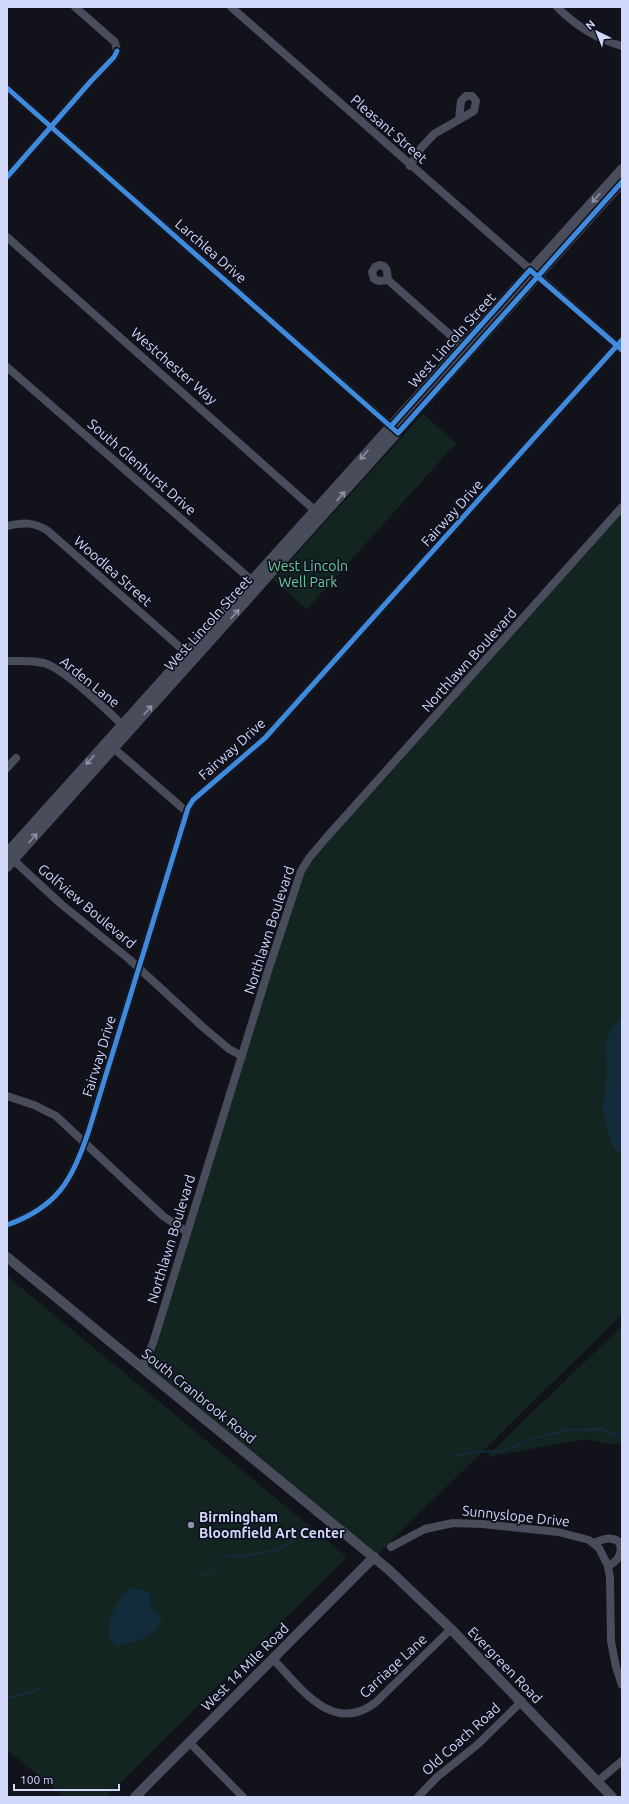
<svg xmlns="http://www.w3.org/2000/svg" width="629" height="1804" viewBox="0 0 629 1804" font-family="Ubuntu,sans-serif">
	<rect width="100%" height="100%" fill="#12131a"/>
	<g fill="#132521">
		<polygon points="423,414 456,443 307,609 273,580"/>
		<polygon points="622,504 622,1314 376,1556 145,1365 301,866"/>
		<polygon points="7,1276 347,1557 106,1797 65,1797 7,1750"/>
		<polygon points="622,1326 622,1443 612,1445 586,1439 486,1457"/>
	</g>
	<g fill="#132c3c">
		<polygon points="622,1017 622,1154 616,1151 611,1143 603,1109 607,1073 606,1045 610,1031"/>
		<path d="M 130,1588 L 149,1592 L 151,1597 L 149,1600 C 151,1607 153,1610 159,1614 L 161,1622 C 149,1641 137,1639 117,1647 C 98,1634 116,1600 130,1588 Z"/>
	</g>
	<g fill="none" stroke-linecap="round" stroke-linejoin="round">
		<g stroke="#132c3c" stroke-width="2">
			<polyline points="455,1456 474,1452 502,1451 536,1438 566,1430 602,1429 616,1435 622,1433"/>
			<polyline points="202,1576 209,1572 226,1555 242,1556 277,1550 292,1542 300,1533"/>
			<polyline points="7,1698 29,1693 40,1688"/>
		</g>
		<g stroke="#484c5b" stroke-width="8">
			<polyline points="231,7 622,350"/>
			<path d="M 557,7 C 576,26 596,39 622,46"/>
			<polyline points="7,88 395,430"/>
			<polyline points="410,166 421,148 434,134 474,111 476,101 472,96 466,96 461,101 459,119"/>
			<polyline points="7,177 91,81 114,57 117,51 115,42 75,7"/>
			<polyline points="7,237 319,514"/>
			<path d="M 388,280 L 379,281 L 374,279 L 372,272 L 375,267 L 380,265 C 388,266 387,273 388,280 L 466,349"/>
			<polyline points="7,367 256,584"/>
			<path d="M 7,526 C 24,522 34,522 48,531 L 190,656"/>
			<path d="M 7,661 C 19,661 32,660 44,663 C 68,671 107,711 127,729"/>
			<polyline points="110,745 187,812"/>
			<polyline points="7,768 16,758"/>
			<polyline points="9,856 61,904 129,959 204,1028 229,1049 242,1056"/>
			<polyline points="7,1096 34,1105 56,1116 163,1216 187,1232"/>
			<path d="M 7,1225 C 58,1207 73,1179 89,1130 L 188,808 L 193,800 L 265,738 L 622,340"/>
			<polyline points="142,1368 153,1343 268,971 301,871 309,858 326,838 622,507"/>
			<path d="M 594,1543 C 603,1539 611,1536 619,1542 C 624,1553 617,1562 608,1566"/>
			<polyline points="391,1547 425,1529 453,1523 482,1524 558,1532 589,1540 599,1548 608,1566 610,1578 611,1641 616,1667 622,1685"/>
			<path d="M 273,1659 C 300,1687 332,1735 375,1703 L 451,1629"/>
			<polyline points="190,1743 243,1797"/>
			<polyline points="598,1781 622,1761"/>
			<polyline points="418,1797 437,1777 477,1745 522,1701"/>
		</g>
		<g stroke="#484c5b" stroke-width="10">
			<polyline points="7,853 622,169"/>
			<polyline points="7,867 622,182"/>
			<polyline points="7,1257 389,1570 451,1629 612,1797"/>
			<polyline points="135,1797 374,1557"/>
		</g>
		<g stroke="#0f101e" stroke-width="8">
			<g id="cycleway">
				<polyline points="7,88 398,433 622,182"/>
				<polyline points="7,177 91,81 114,57 117,51"/>
				<polyline points="391,426 530,270 622,350"/>
				<path d="M 7,1225 C 58,1207 73,1179 89,1130 L 188,808 L 193,800 L 265,738 L 622,340"/>
			</g>
		</g>
		<use href="#cycleway" stroke="#408adc" stroke-width="5"/>
	</g>
	<defs><path id="oneway-shaft" d="M-6 0H5M1.5-3L5.5 0L1.5 3" fill="none" stroke-width="1.6" stroke-linecap="round" stroke-linejoin="round"/></defs>
	<g stroke="#8d92aa">
		<use href="#oneway-shaft" transform="translate(596 198) rotate(132)"/>
		<use href="#oneway-shaft" transform="translate(364 455) rotate(132)"/>
		<use href="#oneway-shaft" transform="translate(341 496) rotate(-48)"/>
		<use href="#oneway-shaft" transform="translate(235 614) rotate(-48)"/>
		<use href="#oneway-shaft" transform="translate(148 710) rotate(-48)"/>
		<use href="#oneway-shaft" transform="translate(90 760) rotate(132)"/>
		<use href="#oneway-shaft" transform="translate(33 838) rotate(-48)"/>
	</g>
	<circle fill="#8f93ab" stroke="#0f101e" stroke-width="1.5" cx="191" cy="1525" r="4"/>
	<g text-anchor="middle" stroke-width="3.5" stroke-linejoin="round" paint-order="stroke">
		<g font-size="14" fill="#d2d8f9" stroke="#0f101e">
			<text transform="translate(389 129) rotate(41)" y="5">Pleasant Street</text>
			<text transform="translate(211 251) rotate(41)" y="5">Larchlea Drive</text>
			<text transform="translate(452 340) rotate(-48)" y="5">West Lincoln Street</text>
			<text transform="translate(174 366) rotate(41)" y="5">Westchester Way</text>
			<text transform="translate(142 467) rotate(41)" y="5">South Glenhurst Drive</text>
			<text transform="translate(452 513) rotate(-48)" y="5">Fairway Drive</text>
			<text transform="translate(113 571) rotate(41)" y="5">Woodlea Street</text>
			<text transform="translate(208 623) rotate(-48)" y="5">West Lincoln Street</text>
			<text transform="translate(469 660) rotate(-48)" y="5">Northlawn Boulevard</text>
			<text transform="translate(90 682) rotate(39)" y="5">Arden Lane</text>
			<text transform="translate(232 749) rotate(-42)" y="5">Fairway Drive</text>
			<text transform="translate(87 906) rotate(40)" y="5">Golfview Boulevard</text>
			<text transform="translate(269 930) rotate(-72)" y="5">Northlawn Boulevard</text>
			<text transform="translate(99 1056) rotate(-73)" y="5">Fairway Drive</text>
			<text transform="translate(171 1239) rotate(-73)" y="5">Northlawn Boulevard</text>
			<text transform="translate(199 1396) rotate(39)" y="5">South Cranbrook Road</text>
			<text transform="translate(516 1516) rotate(6)" y="5">Sunnyslope Drive</text>
			<text transform="translate(505 1665) rotate(46)" y="5">Evergreen Road</text>
			<text transform="translate(393 1666) rotate(-43)" y="5">Carriage Lane</text>
			<text transform="translate(245 1667) rotate(-45)" y="5">West 14 Mile Road</text>
			<text transform="translate(461 1739) rotate(-42)" y="5">Old Coach Road</text>
		</g>
		<g font-size="14" fill="#68cf9c" stroke="#0f101e">
			<text x="308" y="571">West Lincoln<tspan x="308" dy="16">Well Park</tspan></text>
		</g>
		<g font-size="14" font-weight="bold" fill="#d2d8f9" stroke="#0f101e" text-anchor="start">
			<text x="199" y="1522">Birmingham<tspan x="199" dy="16">Bloomfield Art Center</tspan></text>
		</g>
	</g>
	<rect width="629" height="1804" fill="none" stroke="#d2d8f9" stroke-width="16"/>
	<g transform="translate(597 32) rotate(317)" stroke="#0f101e" stroke-width="3" paint-order="stroke">
	<path d="M0-3L7 15L0 10L-7 15Z" fill="#d2d8f9"/>
	<text y="-6" font-size="11" font-weight="bold" text-anchor="middle" fill="#d2d8f9">N</text>
	</g>
	<path d="M14 1784v6h105v-6" fill="none" stroke="#d2d8f9" stroke-width="2"/>
	<text x="20" y="1784" font-size="12" fill="#d2d8f9" stroke="#0f101e" stroke-width="3" paint-order="stroke">100 m</text>
</svg>
